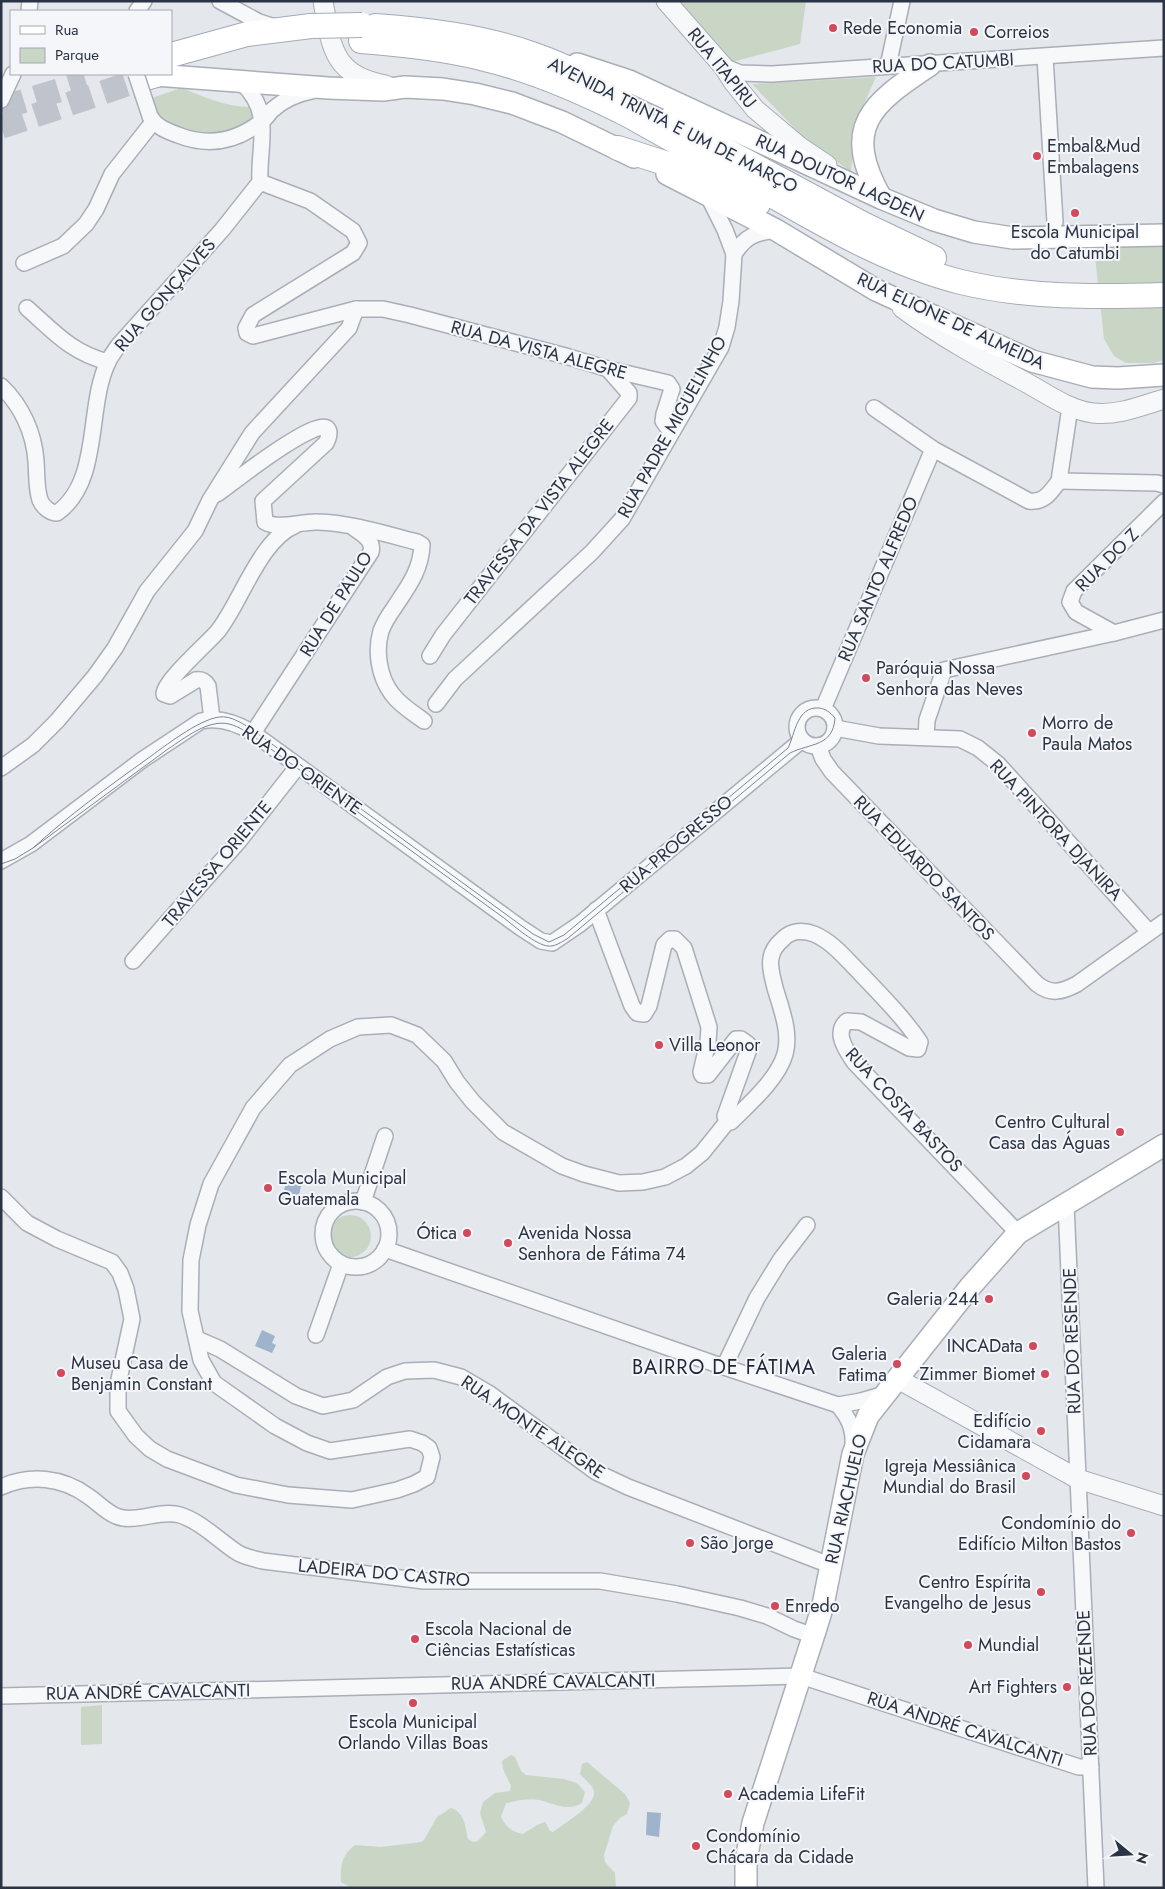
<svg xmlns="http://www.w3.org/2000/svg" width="1165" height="1889" viewBox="0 0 1165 1889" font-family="Jost,sans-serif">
	<rect width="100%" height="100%" fill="#e4e7ec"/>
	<g fill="#c9d6c5">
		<polygon points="674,1 806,1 800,44 728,63"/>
		<polygon points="876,77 856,122 851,172 801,135 752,84"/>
		<path d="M 181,88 C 205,97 227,108 254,107 L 254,121 L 245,130 L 210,136 L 166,126 L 156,114 L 152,98 Z"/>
		<polygon points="1094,247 1164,247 1164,360 1153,363 1126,363 1114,356 1104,339"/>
		<circle cx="350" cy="1236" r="21"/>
		<polygon points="102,1705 102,1744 81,1745 81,1707"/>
		<path d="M 511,1755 L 515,1757 L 521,1771 L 526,1775 L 564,1779 L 577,1783 L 585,1792 L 582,1803 C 566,1812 556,1804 539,1800 C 528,1798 517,1801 506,1803 L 501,1817 C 506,1827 512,1832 523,1834 L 537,1825 L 545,1822 L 550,1831 L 553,1832 C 563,1824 596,1805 594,1792 C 594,1786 584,1779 580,1774 L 582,1764 L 587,1762 L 625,1794 L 630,1803 L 627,1814 L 620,1818 L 613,1826 L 604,1855 L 605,1862 L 615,1873 L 616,1888 L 352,1888 L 341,1882 C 340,1865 342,1855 355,1845 L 381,1847 L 421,1842 L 424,1840 L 437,1817 L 451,1808 C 465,1813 465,1826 468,1839 L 473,1842 L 478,1841 L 486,1832 L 480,1813 L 483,1802 L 495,1793 L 510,1791 L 511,1786 L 503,1769 L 502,1761 Z"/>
	</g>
	<g fill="#9fb4cc">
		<polygon points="287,1178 302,1182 297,1203 282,1199"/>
		<polygon points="262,1330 275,1336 272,1343 276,1345 272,1353 255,1346"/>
		<polygon points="647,1812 661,1813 659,1837 646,1835"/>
	</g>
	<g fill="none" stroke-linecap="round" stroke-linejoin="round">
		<g stroke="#bfc3cb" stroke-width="24" stroke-dasharray="24 12" stroke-linecap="butt">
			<polyline points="1,108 86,82"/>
			<polyline points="1,127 146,78"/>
		</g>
		<g stroke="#a9aeb7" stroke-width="18">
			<g id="minor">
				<polyline points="220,1 259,22 275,27"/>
				<polyline points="29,11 30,1"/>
				<polyline points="137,11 144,1"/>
				<polyline points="1045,57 1055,222"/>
				<polyline points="723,66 740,73 772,74 1164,48"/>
				<polyline points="888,66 902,1"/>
				<polyline points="1,100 13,74"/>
				<path d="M 150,116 C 156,127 167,131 178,135 C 208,147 235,142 261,122 C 265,119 268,115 271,111 C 283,100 296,94 312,91"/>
				<path d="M 734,254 C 746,236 754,233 776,230"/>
				<polyline points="24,263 63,246 86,224 96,209 112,174 153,122"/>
				<path d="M 27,308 C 54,332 72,353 108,362"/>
				<polyline points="356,309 383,309 410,315 569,357 608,369 668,383 672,389 664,414 663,421 671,432"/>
				<path d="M 1,386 C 22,406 34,433 36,461 C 37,474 36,488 40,500 C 43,507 50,513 57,513 C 102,481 86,407 108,362 C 110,357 115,351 118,346 L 222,230 L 260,182 C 258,144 274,113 242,83"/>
				<path d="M 874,408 L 933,449 L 1029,501 C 1044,503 1050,493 1059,481"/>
				<polyline points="1059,481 1157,483 1164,485"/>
				<polyline points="1059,481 1070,407"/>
				<path d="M 217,494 C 231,484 313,419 327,428 C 331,432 328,439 326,443 L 263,501 L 265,522 C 279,530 302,521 318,522 C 352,523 385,534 417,542 L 422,545 C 421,571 407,588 394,608 C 389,615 384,623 381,631 C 375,651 379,677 392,694 C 400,705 413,713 424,721"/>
				<polyline points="1114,633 1076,612 1070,602 1074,591 1164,502"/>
				<polyline points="430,656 443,635 629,398 629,393 608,369"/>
				<polyline points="436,704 455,679 592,552 622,519 721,347 727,327 731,301 734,254 725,230 708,196"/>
				<circle cx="816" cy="727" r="19"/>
				<polyline points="823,709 933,449"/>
				<path d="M 212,719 L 208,686 C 205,681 202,679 196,680 L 170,696 L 164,694 C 163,682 208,643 218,631 C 241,602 260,539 296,525"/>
				<polyline points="835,728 879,736 960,739 978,748 998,764 1149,932"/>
				<path d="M 253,733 L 371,552 C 374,540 362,534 354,528"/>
				<polyline points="926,737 927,720 944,670 1114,633 1164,620"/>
				<path d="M 818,746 L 823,759 L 832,772 L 1037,984 C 1051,995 1062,992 1077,984 L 1164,922"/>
				<polyline points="1,768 33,745 57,721 95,676 115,648 147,591 195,531 210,500 252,433 349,328 356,309 253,336 247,333 246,328 253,315 353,253 359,243 353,231 310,201 260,182"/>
				<path d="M 1,861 L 31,844 L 142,760 L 201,721 C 219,717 237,723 253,733 L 521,928 L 541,941 L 552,943 L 580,924 L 802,740"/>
				<polyline points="596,910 632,1006 637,1013 644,1014 649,1006 664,945 670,939 675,939 684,948 709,1027 708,1042 701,1072 702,1075 708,1075 736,1039 741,1039 748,1044 749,1049 725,1116 727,1122"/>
				<polyline points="133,961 239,841 298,766"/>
				<path d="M 727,1122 L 731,1122 C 749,1104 778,1079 785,1054 C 791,1033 781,1008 775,988 C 773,978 769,968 771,958 C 772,951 777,944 783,939 C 791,930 804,930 814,934 C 833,942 846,959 860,973 C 881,995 903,1017 920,1042 L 918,1049 L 909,1048 L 861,1022 L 847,1021 C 833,1033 847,1051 854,1062 L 1018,1233"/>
				<polyline points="1,1197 27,1223 57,1239 112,1262 120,1273 126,1289 132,1319 118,1384 118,1411 136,1436 150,1449 167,1459 236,1485 288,1495 352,1500 397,1490 414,1484 427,1477 432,1457 429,1448 422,1443 410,1439 330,1451 307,1443 275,1426 214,1383 201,1360 190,1311 191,1260 198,1225 211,1184 253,1108 290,1065 330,1039 358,1027 391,1025 417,1035 444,1061 457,1082 473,1102 503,1132 562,1166 584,1174 619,1183 643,1182 665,1177 686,1166 702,1153 727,1122"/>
				<circle cx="356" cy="1234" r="33"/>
				<polyline points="363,1202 385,1136"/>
				<polyline points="1066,1204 1096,1888"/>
				<polyline points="385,1249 724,1367 838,1405 861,1401 885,1394"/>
				<polyline points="316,1335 341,1264"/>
				<polyline points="197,1339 220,1349 296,1396 323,1406 353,1400 387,1377 405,1371 434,1370 461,1377 490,1394 596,1472 628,1487 819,1561 830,1564"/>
				<polyline points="724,1367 757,1298 781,1259 807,1225"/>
				<path d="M 838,1405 C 849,1418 854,1429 853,1446"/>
				<path d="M 1,1487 C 30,1474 62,1477 88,1496 C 97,1502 106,1512 116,1516 C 134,1524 160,1509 180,1515 C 202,1522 219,1541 238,1553 C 245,1557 255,1559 263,1561 L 424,1581 L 600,1581 L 677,1594 L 740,1608 L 767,1616 L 794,1629 L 814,1636"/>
				<polyline points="1,1696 801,1676 1079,1767 1091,1767"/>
			</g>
		</g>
		<g stroke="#a9aeb7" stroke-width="21">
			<g id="tertiary">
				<path d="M 323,1 C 331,47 333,76 386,85"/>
				<polyline points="666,1 723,66 734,83 755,109 800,147 827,165"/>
				<path d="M 902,308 C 941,337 984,360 1027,383 C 1047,394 1069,410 1093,413 C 1117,416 1141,406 1164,399"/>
				<polyline points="898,1379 1078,1479 1164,1506"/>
			</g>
		</g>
		<g stroke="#a9aeb7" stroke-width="24">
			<g id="secondary">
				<polyline points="577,64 629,81 881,198 934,220 974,232 1013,238 1164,235"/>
				<polyline points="155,75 328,88 383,90 405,87 443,89 475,94 512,103 562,122 634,157"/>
				<polyline points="667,174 776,230 876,290 1032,361 1092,377 1118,378 1164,375"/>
				<path d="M 881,198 C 841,127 871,104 930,65"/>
				<polyline points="746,1888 746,1860 753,1823 816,1628 823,1605 853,1454 868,1416 970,1287 1018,1233 1164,1145"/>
			</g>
		</g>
		<g stroke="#a3abb8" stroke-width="26">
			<g id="primary">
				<path d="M 375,26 C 428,30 479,36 529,53 C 560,63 590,79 620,94"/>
				<path d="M 361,41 C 401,44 442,48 481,58 C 533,70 583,92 630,116 C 681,145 731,173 782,201 C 838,233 897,266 961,282 C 1027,298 1096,297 1164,295"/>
				<polyline points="171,55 247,34 311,26"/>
				<polyline points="146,78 160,74"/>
				<polyline points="669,120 863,224 934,258"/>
				<polyline points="618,148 677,167 758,204"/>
			</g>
		</g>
		<use href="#minor" stroke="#f7f8fa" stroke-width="15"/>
		<use href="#tertiary" stroke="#f7f8fa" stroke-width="19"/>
		<use href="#secondary" stroke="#fff" stroke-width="21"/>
		<use href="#primary" stroke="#fff" stroke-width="24"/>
		<path stroke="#7d8696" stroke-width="1" d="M 1,864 L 15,859 L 33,848 L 168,749 C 185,738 208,719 229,724 C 239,726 249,734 257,739 L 504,918 C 514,926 536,945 548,946 C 555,947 561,942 567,939 L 790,753 C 810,743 833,747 835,718 C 830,712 826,709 819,708 C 797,706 795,734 788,748 L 564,935 L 549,942 L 533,934 L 254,731 C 245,725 231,715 219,717 C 198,720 165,746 147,759 C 108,787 69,815 33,848"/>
		<g stroke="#a9aeb7" stroke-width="18" stroke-linecap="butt">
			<polyline id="minor-bridge" points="136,74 150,116"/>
		</g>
		<g stroke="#a3abb8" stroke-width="26" stroke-linecap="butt">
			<polyline id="primary-bridge" points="311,26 362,25"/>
		</g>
		<use href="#minor-bridge" stroke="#f7f8fa" stroke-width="15"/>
		<use href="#primary-bridge" stroke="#fff" stroke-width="24"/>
	</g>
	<g fill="#d1495b" stroke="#f4f6f9" stroke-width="2">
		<circle cx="833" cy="28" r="5"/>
		<circle cx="974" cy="32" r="5"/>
		<circle cx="1037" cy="156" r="5"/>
		<circle cx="1075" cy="213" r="5"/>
		<circle cx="866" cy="678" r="5"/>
		<circle cx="1032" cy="733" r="5"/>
		<circle cx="659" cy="1045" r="5"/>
		<circle cx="1120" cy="1132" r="5"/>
		<circle cx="268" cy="1188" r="5"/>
		<circle cx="467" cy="1233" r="5"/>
		<circle cx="508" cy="1243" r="5"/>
		<circle cx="989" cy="1299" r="5"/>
		<circle cx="1033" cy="1346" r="5"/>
		<circle cx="897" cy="1364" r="5"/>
		<circle cx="61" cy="1373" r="5"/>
		<circle cx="1045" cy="1374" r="5"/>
		<circle cx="1041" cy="1431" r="5"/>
		<circle cx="1026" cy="1476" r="5"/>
		<circle cx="1131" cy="1533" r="5"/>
		<circle cx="690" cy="1543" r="5"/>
		<circle cx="1041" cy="1592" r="5"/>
		<circle cx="775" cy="1606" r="5"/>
		<circle cx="415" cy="1639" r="5"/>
		<circle cx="968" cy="1645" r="5"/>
		<circle cx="1067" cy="1687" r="5"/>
		<circle cx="413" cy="1703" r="5"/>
		<circle cx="728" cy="1794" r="5"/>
		<circle cx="696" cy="1846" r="5"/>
	</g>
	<g text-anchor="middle" stroke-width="4" stroke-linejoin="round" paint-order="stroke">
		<g font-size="18" fill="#2b3445" stroke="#f4f6f9" text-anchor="start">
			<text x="843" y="34">Rede Economia</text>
			<text x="984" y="38">Correios</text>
			<text x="1047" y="152">Embal&amp;Mud<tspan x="1047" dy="21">Embalagens</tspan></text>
			<text x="1075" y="238" text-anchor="middle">Escola Municipal<tspan x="1075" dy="21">do Catumbi</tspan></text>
			<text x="876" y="674">Paróquia Nossa<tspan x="876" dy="21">Senhora das Neves</tspan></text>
			<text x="1042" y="729">Morro de<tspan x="1042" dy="21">Paula Matos</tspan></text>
			<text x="669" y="1051">Villa Leonor</text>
			<text x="1110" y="1128" text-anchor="end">Centro Cultural<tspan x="1110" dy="21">Casa das Águas</tspan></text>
			<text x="278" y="1184">Escola Municipal<tspan x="278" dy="21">Guatemala</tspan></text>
			<text x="457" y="1239" text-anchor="end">Ótica</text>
			<text x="518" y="1239">Avenida Nossa<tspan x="518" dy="21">Senhora de Fátima 74</tspan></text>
			<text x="979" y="1305" text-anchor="end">Galeria 244</text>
			<text x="1023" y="1352" text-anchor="end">INCAData</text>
			<text x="887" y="1360" text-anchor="end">Galeria<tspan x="887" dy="21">Fatima</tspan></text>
			<text x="71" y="1369">Museu Casa de<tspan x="71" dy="21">Benjamin Constant</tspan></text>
			<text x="1035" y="1380" text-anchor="end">Zimmer Biomet</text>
			<text x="1031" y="1427" text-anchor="end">Edifício<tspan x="1031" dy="21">Cidamara</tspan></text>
			<text x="1016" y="1472" text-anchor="end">Igreja Messiânica<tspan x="1016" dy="21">Mundial do Brasil</tspan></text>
			<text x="1121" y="1529" text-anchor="end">Condomínio do<tspan x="1121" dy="21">Edifício Milton Bastos</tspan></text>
			<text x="700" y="1549">São Jorge</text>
			<text x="1031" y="1588" text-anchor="end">Centro Espírita<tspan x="1031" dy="21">Evangelho de Jesus</tspan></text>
			<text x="785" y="1612">Enredo</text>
			<text x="425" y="1635">Escola Nacional de<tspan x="425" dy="21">Ciências Estatísticas</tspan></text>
			<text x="978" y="1651">Mundial</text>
			<text x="1057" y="1693" text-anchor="end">Art Fighters</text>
			<text x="413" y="1728" text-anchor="middle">Escola Municipal<tspan x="413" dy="21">Orlando Villas Boas</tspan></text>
			<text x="738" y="1800">Academia LifeFit</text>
			<text x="706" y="1842">Condomínio<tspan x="706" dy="21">Chácara da Cidade</tspan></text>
		</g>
		<g font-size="18" fill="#2b3445" stroke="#f4f6f9">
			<text transform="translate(943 63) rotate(-3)" y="6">RUA DO CATUMBI</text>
			<text transform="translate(722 68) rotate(51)" y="6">RUA ITAPIRU</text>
			<text transform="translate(673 125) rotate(27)" y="6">AVENIDA TRINTA E UM DE MARÇO</text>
			<text transform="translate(840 178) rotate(25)" y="6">RUA DOUTOR LAGDEN</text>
			<text transform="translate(165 295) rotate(-49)" y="6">RUA GONÇALVES</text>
			<text transform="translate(951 321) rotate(25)" y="6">RUA ELIONE DE ALMEIDA</text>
			<text transform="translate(539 350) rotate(15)" y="6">RUA DA VISTA ALEGRE</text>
			<text transform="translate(672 427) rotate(-61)" y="6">RUA PADRE MIGUELINHO</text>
			<text transform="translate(539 512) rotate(-52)" y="6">TRAVESSA DA VISTA ALEGRE</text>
			<text transform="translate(1107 560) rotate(-45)" y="6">RUA DO Z</text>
			<text transform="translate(878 579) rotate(-67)" y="6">RUA SANTO ALFREDO</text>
			<text transform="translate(336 604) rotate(-58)" y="6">RUA DE PAULO</text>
			<text transform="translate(302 770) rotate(35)" y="6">RUA DO ORIENTE</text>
			<text transform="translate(1056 830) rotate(47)" y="6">RUA PINTORA DJANIRA</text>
			<text transform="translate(676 844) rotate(-40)" y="6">RUA PROGRESSO</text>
			<text transform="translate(217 864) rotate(-50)" y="6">TRAVESSA ORIENTE</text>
			<text transform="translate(924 868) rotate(46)" y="6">RUA EDUARDO SANTOS</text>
			<text transform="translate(904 1110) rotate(47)" y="6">RUA COSTA BASTOS</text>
			<text transform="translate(1072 1341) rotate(-92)" y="6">RUA DO RESENDE</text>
			<text transform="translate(533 1427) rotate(34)" y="6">RUA MONTE ALEGRE</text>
			<text transform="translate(846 1499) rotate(-77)" y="6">RUA RIACHUELO</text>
			<text transform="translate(384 1573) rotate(5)" y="6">LADEIRA DO CASTRO</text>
			<text transform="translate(553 1682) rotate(-1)" y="6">RUA ANDRÉ CAVALCANTI</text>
			<text transform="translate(1087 1683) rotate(-93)" y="6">RUA DO REZENDE</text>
			<text transform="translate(148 1692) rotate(-1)" y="6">RUA ANDRÉ CAVALCANTI</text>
			<text transform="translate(965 1729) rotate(18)" y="6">RUA ANDRÉ CAVALCANTI</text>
		</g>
		<g font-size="20" letter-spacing="1" fill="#1d2536" stroke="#f4f6f9">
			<text x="724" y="1374">BAIRRO DE FÁTIMA</text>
		</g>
	</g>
	<rect width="1165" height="1889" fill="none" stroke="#2b3445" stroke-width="5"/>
	<rect x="10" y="10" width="162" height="65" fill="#f4f6f9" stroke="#a4a8b1"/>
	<rect x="20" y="26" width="25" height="8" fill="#ffffff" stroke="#a4a8b1"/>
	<text x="55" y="35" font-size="15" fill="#2b3445">Rua</text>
	<rect x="20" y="48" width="25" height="15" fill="#c9d6c5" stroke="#a4a8b1"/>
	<text x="55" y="60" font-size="15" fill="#2b3445">Parque</text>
	<g transform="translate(1130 1854) rotate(108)" stroke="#f4f6f9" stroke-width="4" paint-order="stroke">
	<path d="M0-4L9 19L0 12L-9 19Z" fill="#2b3445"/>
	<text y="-8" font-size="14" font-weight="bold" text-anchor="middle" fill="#2b3445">N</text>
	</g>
</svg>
